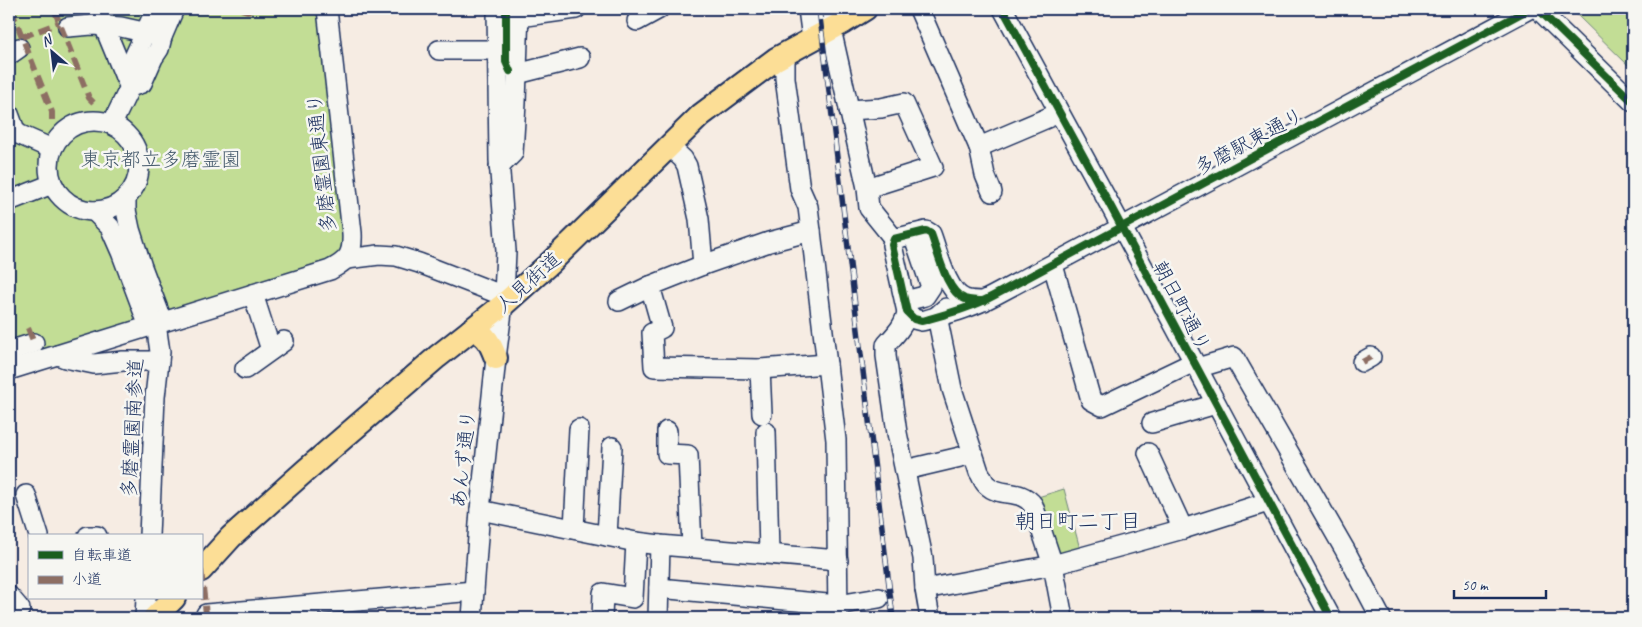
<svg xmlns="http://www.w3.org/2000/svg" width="1642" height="627" viewBox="0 0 1642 627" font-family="Caveat,'Klee One',sans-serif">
	<rect width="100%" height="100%" fill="#f6ece3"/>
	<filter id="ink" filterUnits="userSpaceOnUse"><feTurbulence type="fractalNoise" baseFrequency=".02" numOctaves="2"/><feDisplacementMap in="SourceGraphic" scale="10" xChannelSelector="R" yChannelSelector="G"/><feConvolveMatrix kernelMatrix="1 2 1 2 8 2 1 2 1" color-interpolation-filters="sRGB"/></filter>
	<g filter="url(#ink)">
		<g fill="#c2dd95" stroke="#6e867a">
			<polygon points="9,9 322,9 346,233 341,251 331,262 9,364"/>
			<polygon points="1571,9 1633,9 1633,70"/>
			<polygon points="1064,489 1080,549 1054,556 1038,497"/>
		</g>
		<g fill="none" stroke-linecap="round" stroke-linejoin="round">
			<g stroke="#1b2f5e" stroke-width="22">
				<g id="minor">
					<polyline points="97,9 125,77"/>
					<polyline points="808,9 812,39"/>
					<polyline points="828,9 831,29 867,188 869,208 894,239"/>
					<polyline points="919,9 979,147 985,175 992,192"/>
					<polyline points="1003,9 1111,207 1331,618"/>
					<polyline points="1538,9 1633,102"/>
					<polyline points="519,17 576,9"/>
					<polyline points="637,21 659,9"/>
					<polyline points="68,27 92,25 121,27 139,31 151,33 162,37"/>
					<polyline points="439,50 497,50"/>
					<polyline points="785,53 785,78 800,189 808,207 811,231 836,440 838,618"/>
					<polyline points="9,55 19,48"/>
					<polyline points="517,74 580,58"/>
					<polyline points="130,87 125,77 156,9"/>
					<polyline points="849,110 881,108 904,103 933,167 867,188"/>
					<polyline points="9,114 16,133"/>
					<circle cx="94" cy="166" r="45"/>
					<polyline points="112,124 130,87 142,83 153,58 159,49 162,37 174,9"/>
					<polyline points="9,135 16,133 52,149"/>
					<polyline points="670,147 683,159 687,166 699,219 703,265 769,242 811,231"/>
					<polyline points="979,147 1059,113"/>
					<polyline points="499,167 513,153 516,103 519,9"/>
					<polyline points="126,198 126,210 130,229 142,267 159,312 156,324 160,352 155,397 149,536"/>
					<polyline points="9,201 52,184"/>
					<polyline points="94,211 110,227 121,252 145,316 156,324"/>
					<polyline points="347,259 379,255 396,256 419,263 504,296"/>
					<polyline points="703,265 650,286 662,328 652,333 654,367 760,369 827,364"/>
					<polyline points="1053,265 1091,400 1102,406 1194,362"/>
					<polyline points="253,294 271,350"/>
					<polyline points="619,301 650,286"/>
					<polyline points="905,301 925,296 931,287 913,234"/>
					<path d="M 984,301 C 978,301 971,301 965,299 C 946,292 938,252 931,234 L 926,231 L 894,239 L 892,245 L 907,312 L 914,319 L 922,321 C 946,314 971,308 993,296 L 1529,9"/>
					<path d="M 946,308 L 937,316 L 952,389 L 979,472 C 982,476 983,482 987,485 C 1000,498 1021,488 1033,505 L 1053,565 L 1063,618"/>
					<path d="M 907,312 C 905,325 895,335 886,345 L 886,356 L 897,433 L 923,558 L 925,589 L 930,618"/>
					<polyline points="9,351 34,343"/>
					<polyline points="58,355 65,358 94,364 123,361 159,361"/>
					<polyline points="1362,362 1371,357"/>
					<polyline points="1197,368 1234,357 1345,550 1381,618"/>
					<polyline points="245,369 284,341"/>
					<polyline points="760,369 762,414"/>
					<path d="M 9,370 L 330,270 C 349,260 353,254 352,233 L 327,9"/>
					<polyline points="1152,423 1216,404"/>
					<polyline points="667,431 667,454 688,455 692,547"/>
					<polyline points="766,432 769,553"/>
					<polyline points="1148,453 1183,529"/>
					<polyline points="905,470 973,454"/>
					<polyline points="26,495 39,536"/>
					<polyline points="480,510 636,542 660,545 838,560"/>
					<polyline points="574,529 579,429"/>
					<polyline points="88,536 97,536"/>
					<polyline points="607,536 612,447"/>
					<polyline points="659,588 838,605 879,598"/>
					<polyline points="925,589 1053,565 1183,529 1268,502"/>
					<polyline points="9,596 20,609"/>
					<polyline points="206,614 474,591"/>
					<polyline points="145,618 146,598"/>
					<polyline points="472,618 480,510 496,358 504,296 506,251 499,160 497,9"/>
					<polyline points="602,618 603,593 633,598 636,542"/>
					<polyline points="658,618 660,545"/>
				</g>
			</g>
			<g stroke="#1b2f5e" stroke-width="26">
				<g id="major">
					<path d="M 471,330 C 486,332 491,345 496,358"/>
					<polyline points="201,570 231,537 305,471 437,357 503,305 551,262 701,115 776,59 844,22 865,9"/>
					<polyline points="154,618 174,598"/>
				</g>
			</g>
			<use href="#minor" stroke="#f6f6f2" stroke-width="19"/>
			<use href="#major" stroke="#fcde96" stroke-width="22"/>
			<g stroke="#1b2f5e" stroke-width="5.5">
				<polyline id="rail" points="819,9 893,618"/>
			</g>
			<use href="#rail" stroke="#f6f6f2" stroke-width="4" stroke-dasharray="11" stroke-linecap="butt"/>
			<g stroke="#8d6e63" stroke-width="6" stroke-dasharray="12 6" stroke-linecap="butt">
				<polyline points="11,9 52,112 52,120"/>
				<polyline points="54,9 89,98 94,103"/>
				<polyline points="241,9 247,11 257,9"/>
				<polyline points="22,37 59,23"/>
				<polyline points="28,328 34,343"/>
				<polyline points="1362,362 1371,357"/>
				<polyline points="201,570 206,614"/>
			</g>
			<g stroke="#f6f6f2" stroke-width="11">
				<g id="cycleway">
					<polyline points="506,9 506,62 510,71"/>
					<polyline points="1003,9 1111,207 1331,618"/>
					<polyline points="1538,9 1633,102"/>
					<path d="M 984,301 C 978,301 971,301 965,299 C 946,292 938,252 931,234 L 926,231 L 894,239 L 892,245 L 907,312 L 914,319 L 922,321 C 946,314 971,308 993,296 L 1529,9"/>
				</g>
			</g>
			<use href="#cycleway" stroke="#1b5e20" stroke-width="8"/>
		</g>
	</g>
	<g text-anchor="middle" stroke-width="5" stroke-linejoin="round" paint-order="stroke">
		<g font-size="20" fill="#1b2f5e" stroke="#f6f6f2">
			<text transform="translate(1249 141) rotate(-28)" y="7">多磨駅東通り</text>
			<text transform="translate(321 163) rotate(-96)" y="7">多磨霊園東通り</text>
			<text transform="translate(528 282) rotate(-42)" y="7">人見街道</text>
			<text transform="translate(1182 306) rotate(62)" y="7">朝日町通り</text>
			<text transform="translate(132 428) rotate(-87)" y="7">多磨霊園南参道</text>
			<text transform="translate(463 459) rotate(-84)" y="7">あんず通り</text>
		</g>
		<g font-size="20" fill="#455a6c" stroke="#f6f6f2">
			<text x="161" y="166">東京都立多磨霊園</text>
		</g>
		<g font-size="21" fill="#1b2f5e" stroke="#f6f6f2">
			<text x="1078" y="528">朝日町二丁目</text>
		</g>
	</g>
	<rect width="1642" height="627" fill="none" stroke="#f6f6f2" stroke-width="30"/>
	<rect x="15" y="15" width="1612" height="597" fill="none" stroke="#1b2f5e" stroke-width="2" filter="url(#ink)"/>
	<rect x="28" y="534" width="175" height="65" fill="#f6f6f2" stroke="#9ea6b7"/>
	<rect x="38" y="551" width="25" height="8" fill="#1b5e20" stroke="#9ea6b7"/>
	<text x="72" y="560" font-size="15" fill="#1b2f5e">自転車道</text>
	<rect x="38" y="576" width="25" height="8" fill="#8d6e63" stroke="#9ea6b7"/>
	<text x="72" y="584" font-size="15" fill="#1b2f5e">小道</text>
	<g transform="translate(52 52) rotate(332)" stroke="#f6f6f2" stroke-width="4" paint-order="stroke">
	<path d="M0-4L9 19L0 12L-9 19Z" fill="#1b2f5e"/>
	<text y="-8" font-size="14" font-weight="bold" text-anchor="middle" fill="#1b2f5e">N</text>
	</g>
	<path d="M1454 590v8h92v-8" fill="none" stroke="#1b2f5e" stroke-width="2.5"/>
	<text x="1462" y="590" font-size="15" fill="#1b2f5e" stroke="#f6f6f2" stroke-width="4" paint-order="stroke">50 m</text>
</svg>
